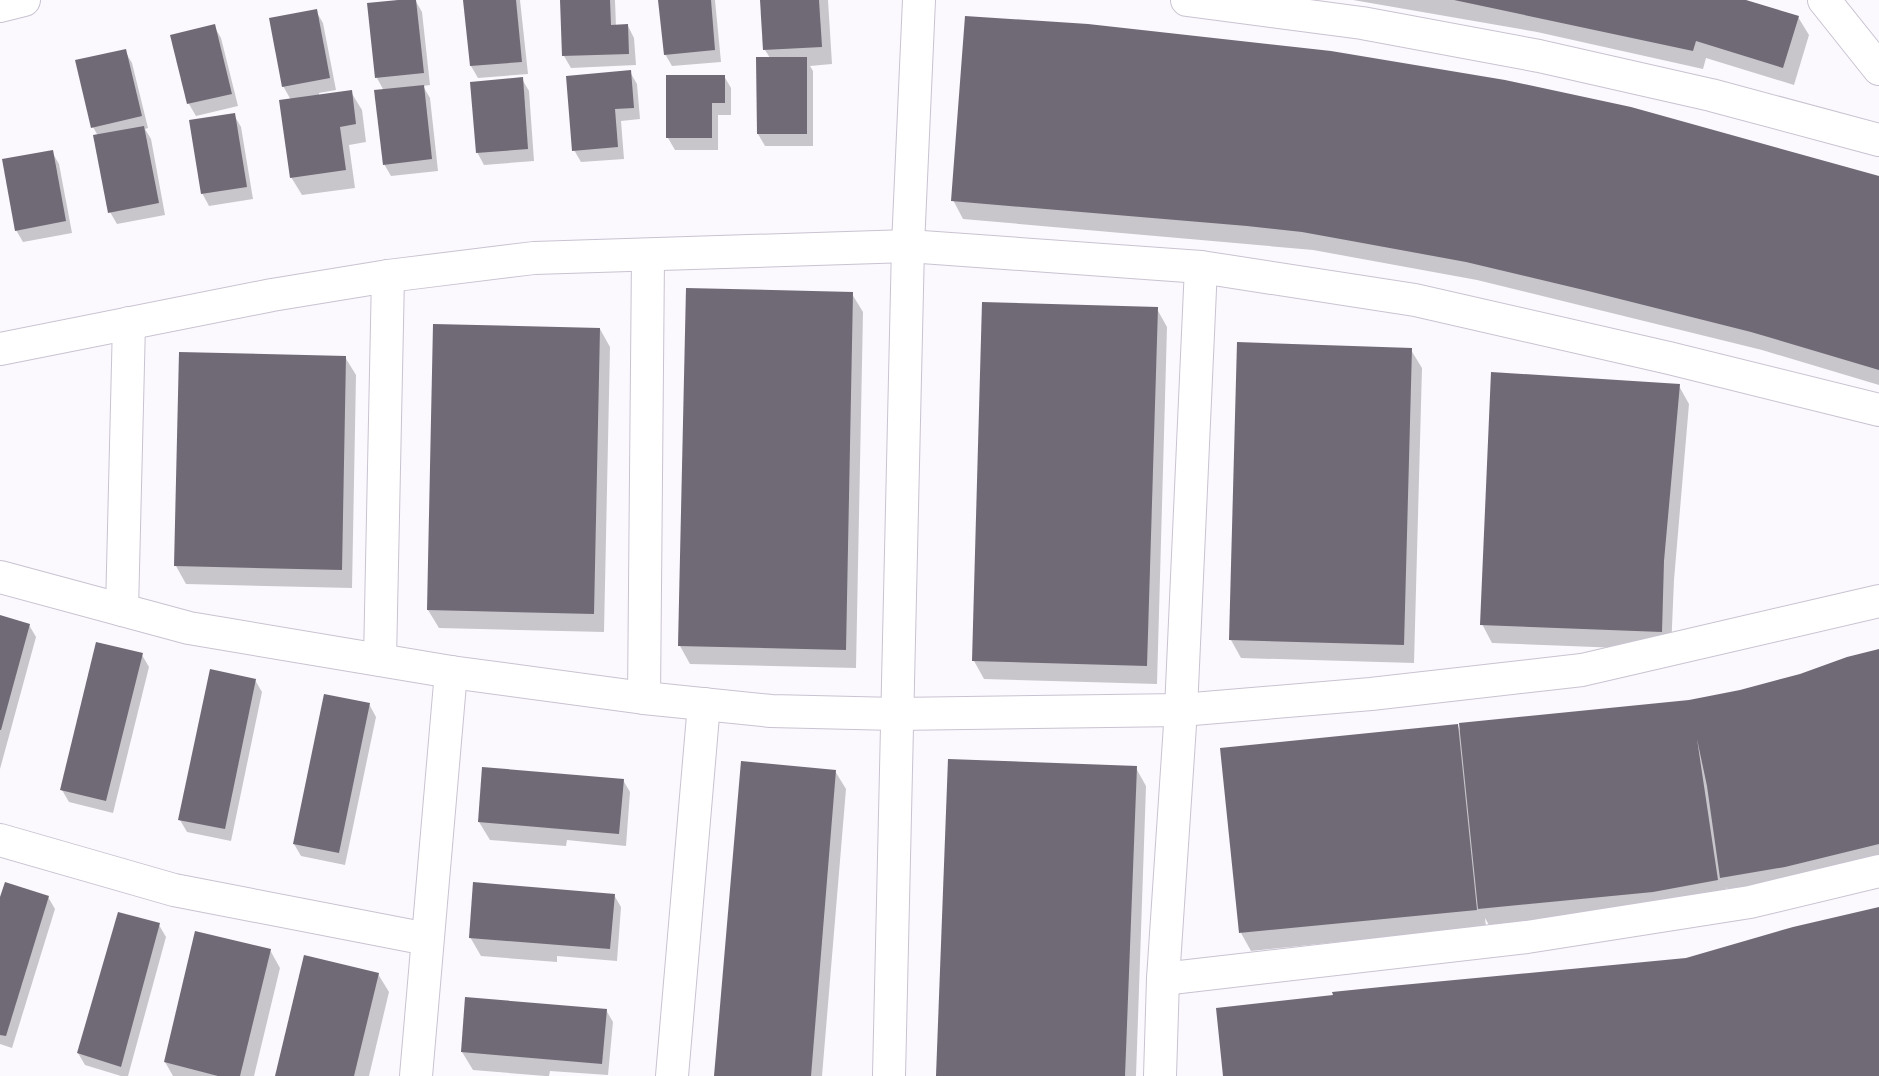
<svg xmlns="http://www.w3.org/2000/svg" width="1879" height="1076" viewBox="0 0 1879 1076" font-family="'Source Sans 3',sans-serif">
	<rect width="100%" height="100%" fill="#fbf8fe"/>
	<g fill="#0003">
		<polygon points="415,0 422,12 430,85 423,86 430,98 438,171 391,176 384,164 384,91 377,78"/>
		<polygon points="465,0 520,0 528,74 478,78 471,66"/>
		<polygon points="561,0 615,0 616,27 628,26 634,38 636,65 571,68 564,56"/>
		<polygon points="660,0 715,0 721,62 672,66 665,54"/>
		<polygon points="761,0 828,0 832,64 810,66 813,71 813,146 765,146 758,134 770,58 765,50"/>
		<polygon points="1353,0 1741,0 1798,17 1809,35 1794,85 1706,58 1703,69 1537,32"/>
		<polygon points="316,11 323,23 336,90 319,93 319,96 351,92 362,110 366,142 349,145 355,188 302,195 291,177 291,100 283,86"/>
		<polygon points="214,26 221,38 238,106 196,116 189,104 172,36"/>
		<polygon points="125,51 132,63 148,128 145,129 151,139 165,215 117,224 110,212 98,136 93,127"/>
		<polygon points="630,72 637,84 640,119 621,121 624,159 581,162 574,150"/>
		<polygon points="724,76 731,88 731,115 718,115 718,150 675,150 668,138"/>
		<polygon points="522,79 529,91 534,161 484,165 477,152"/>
		<polygon points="234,115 241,127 253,199 209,206 202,193"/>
		<polygon points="52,152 59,164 72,233 23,242 16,230"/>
		<polygon points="1879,178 1879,385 1762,350 1477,280 1313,250 963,219 953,200"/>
		<polygon points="852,294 863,312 856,668 690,664 680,646"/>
		<polygon points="983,304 1157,309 1167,327 1157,684 984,679 974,661"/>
		<polygon points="600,329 610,347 604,632 439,628 428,610"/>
		<polygon points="1411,350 1422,368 1414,663 1241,658 1231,640"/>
		<polygon points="345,357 356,375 352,588 186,584 176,566"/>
		<polygon points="1679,386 1689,404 1674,580 1671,650 1492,643 1482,624"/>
		<polygon points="0,617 29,625 36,637 0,769"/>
		<polygon points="1879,650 1879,864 1732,896 1726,887 1728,898 1490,927 1485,918 1486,927 1251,951 1241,933 1457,725 1462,735 1689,701 1740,691 1801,676"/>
		<polygon points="142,655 149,667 113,813 69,802 62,790"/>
		<polygon points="255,680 262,692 231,841 187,832 180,820"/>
		<polygon points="369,704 376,717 345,865 301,856 294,844"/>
		<polygon points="1136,768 1146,786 1136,1076 937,1076"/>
		<polygon points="835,771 846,789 822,1076 716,1076"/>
		<polygon points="623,780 630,792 626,846 567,840 566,846 490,840 479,822"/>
		<polygon points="614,895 621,907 617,961 557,956 557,962 481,956 470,937"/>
		<polygon points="48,897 55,909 12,1048 0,1044 0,903"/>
		<polygon points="159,925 166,937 128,1076 121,1076 85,1065 78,1053"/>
		<polygon points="270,950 280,968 254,1076 173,1076 165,1062"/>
		<polygon points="378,974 389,992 369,1076 276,1076"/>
		<polygon points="606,1010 613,1022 608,1075 550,1071 549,1076 545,1076 473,1070 462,1052"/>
	</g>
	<g fill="#706a77">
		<polygon points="398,0 416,0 424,73 375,78 367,3"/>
		<polygon points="463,0 516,0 522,62 470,66"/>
		<polygon points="560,0 610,0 611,25 628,24 629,54 562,56"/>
		<polygon points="658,0 711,0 715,50 664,55"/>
		<polygon points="760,0 819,0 822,47 763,50"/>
		<polygon points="1454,0 1746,0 1799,16 1783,68 1696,41 1693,51"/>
		<polygon points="317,9 330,78 282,87 269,18"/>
		<polygon points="965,16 1088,24 1331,51 1505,80 1631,107 1879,176 1879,370 1751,332 1588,291 1466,262 1357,242 1302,232 1247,226 951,201"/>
		<polygon points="215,24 232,94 187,104 170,35"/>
		<polygon points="126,49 142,116 91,128 75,60"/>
		<polygon points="756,57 807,57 807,134 757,134"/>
		<polygon points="631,70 634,108 615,109 618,147 572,151 566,76"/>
		<polygon points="666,75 725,75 725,103 712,103 712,138 666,138"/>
		<polygon points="523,77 528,149 476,153 470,82"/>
		<polygon points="424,85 432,159 383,165 374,90"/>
		<polygon points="352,90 356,124 340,127 346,170 290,178 279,100"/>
		<polygon points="235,113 247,187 201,194 189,120"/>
		<polygon points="144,126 159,203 108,213 93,135"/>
		<polygon points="53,150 66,221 15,231 2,159"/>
		<polygon points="686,288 853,292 846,650 678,646"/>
		<polygon points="982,302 1158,307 1147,666 972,661"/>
		<polygon points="433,324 600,328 594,614 427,610"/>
		<polygon points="1237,342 1412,348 1404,645 1229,640"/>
		<polygon points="179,352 346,356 342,570 174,566"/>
		<polygon points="1491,372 1680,384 1664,561 1662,632 1480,625"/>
		<polygon points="0,615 30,624 1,730 0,730"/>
		<polygon points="96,642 143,653 106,801 60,790"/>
		<polygon points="1879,649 1879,844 1785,867 1720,878 1707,786 1697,739 1718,880 1653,892 1478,909 1459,723 1689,700 1740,690 1800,674 1847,657"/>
		<polygon points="210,669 256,679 225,829 178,820"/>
		<polygon points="324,694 370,703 339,853 293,844"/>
		<polygon points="1458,724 1477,910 1239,933 1220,748"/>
		<polygon points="948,759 1137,766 1125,1076 936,1076"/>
		<polygon points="741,761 836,770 811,1076 714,1076"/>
		<polygon points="482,767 624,779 619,834 478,822"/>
		<polygon points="5,882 49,896 6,1036 0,1035 0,897"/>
		<polygon points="473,882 615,894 610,949 469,938"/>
		<polygon points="1879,907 1879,1076 1223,1076 1216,1008 1333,995 1332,992 1391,986 1686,958 1793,927"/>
		<polygon points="118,912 160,923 121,1067 77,1053"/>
		<polygon points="195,931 271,949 240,1076 218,1076 164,1062"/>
		<polygon points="304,955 379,973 354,1076 275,1076"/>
		<polygon points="465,997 607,1009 602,1064 461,1052"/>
	</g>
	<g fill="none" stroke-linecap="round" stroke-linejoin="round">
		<g stroke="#c9c3d1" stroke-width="34">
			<g id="minor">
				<polyline points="1187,0 1362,23 1539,56 1711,95 1879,140"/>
				<polyline points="1824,0 1879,69"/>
				<polyline points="0,6 24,0"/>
				<polyline points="0,349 272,295 388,276 534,258 908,246 1201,267 1415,300 1669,358 1879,410"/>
				<polyline points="0,577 189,628 451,672 644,698 771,711 896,714 1181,710 1371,694 1582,670 1879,601"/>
				<polyline points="122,610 129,323"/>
				<polyline points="380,660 388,276"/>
				<polyline points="644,698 648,256"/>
				<polyline points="0,840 174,890 427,939"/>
				<polyline points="1163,979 1527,937 1750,902 1879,871"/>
				<polyline points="416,1076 451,672"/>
				<polyline points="672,1076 704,704"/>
				<polyline points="889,1076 908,246 919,0"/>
				<polyline points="1160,1076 1163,979 1181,710 1201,267"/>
			</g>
		</g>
		<use href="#minor" stroke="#fff" stroke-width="32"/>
	</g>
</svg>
